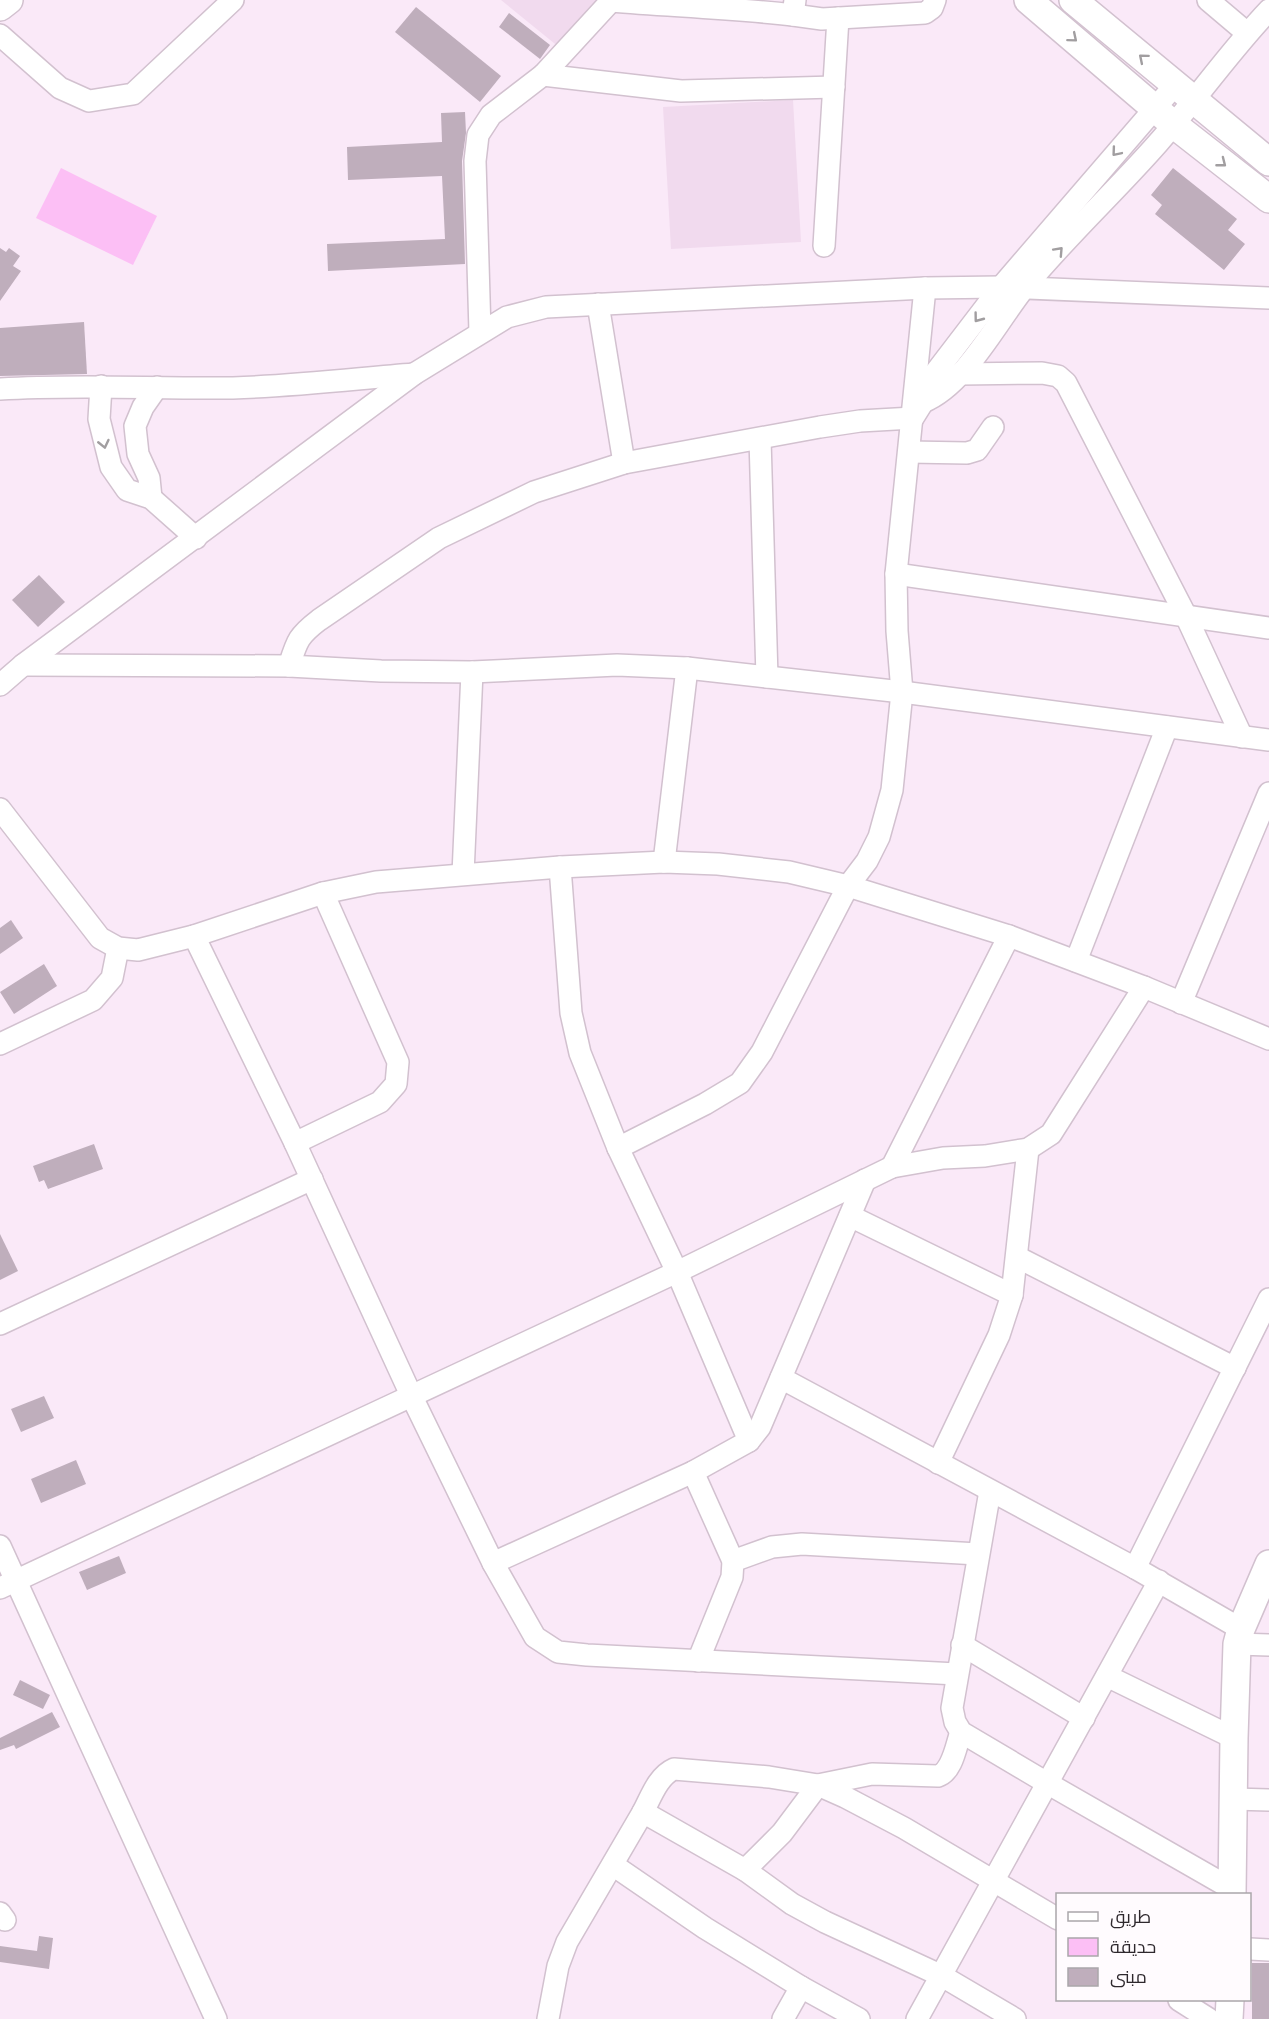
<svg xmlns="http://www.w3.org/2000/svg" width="1269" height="2019" viewBox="0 0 1269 2019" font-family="Cabin,Cairo,sans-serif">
	<rect width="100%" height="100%" fill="#fae9f8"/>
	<g fill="#f1daee">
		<polygon points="501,0 598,0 560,48"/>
		<polygon points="793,100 801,242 671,249 663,107"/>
	</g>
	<polygon fill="#fcbff5" points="61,168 157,216 133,265 36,218"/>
	<g fill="#bfaebc">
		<polygon points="416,7 501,76 480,102 395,32"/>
		<polygon points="509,13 550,45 540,59 499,27"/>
		<polygon points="465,112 466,133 462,161 465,264 328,271 327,244 445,239 442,176 348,180 347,147 442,142 441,113"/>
		<polygon points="1173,168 1237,219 1228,230 1245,244 1224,270 1155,214 1162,205 1151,195"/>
		<polygon points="0,248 6,252 9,248 20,256 13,266 21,271 0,301"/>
		<polygon points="84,322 87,374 0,376 0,328"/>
		<polygon points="39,575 65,602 38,627 12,600"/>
		<polygon points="11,920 23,938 0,954 0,928"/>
		<polygon points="44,964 57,986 14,1014 0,992"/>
		<polygon points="94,1144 103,1169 48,1189 44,1180 39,1182 33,1166"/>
		<polygon points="0,1234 18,1271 0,1280"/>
		<polygon points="44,1396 54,1418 21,1432 11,1409"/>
		<polygon points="76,1460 86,1484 41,1503 31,1479"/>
		<polygon points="119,1556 126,1573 87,1590 79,1572"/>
		<polygon points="20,1680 50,1695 43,1709 13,1695"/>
		<polygon points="52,1712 60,1727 16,1749 14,1745 0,1750 0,1738"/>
		<polygon points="39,1936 53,1938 49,1969 0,1962 0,1946 37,1951"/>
		<rect x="1252" y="1963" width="17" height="56"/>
	</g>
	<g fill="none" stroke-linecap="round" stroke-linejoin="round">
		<g stroke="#d2c1cf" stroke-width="24">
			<g id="minor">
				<polyline points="1208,0 1247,33"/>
				<path d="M 611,1 C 672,6 732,8 793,15 L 795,0"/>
				<polyline points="793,15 822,19 925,13 932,8 935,0"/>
				<polyline points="0,35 60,88 89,101 133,94 233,0"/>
				<polyline points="543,75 681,91 834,87"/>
				<polyline points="824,246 838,18"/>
				<polyline points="598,304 624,463"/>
				<polyline points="480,332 475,161 478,135 491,115 543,75 612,0"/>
				<polyline points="960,374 1042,373 1058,376 1066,383 1186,616 1242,737"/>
				<polyline points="101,386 99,419 111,467 127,490 151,498 196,538"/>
				<path d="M 0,389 C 78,384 155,389 233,388 C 294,386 353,379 414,374"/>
				<path d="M 923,402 C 965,385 996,323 1025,287 C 1066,237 1115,192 1158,143 C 1196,100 1229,52 1269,10"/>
				<polyline points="760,439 767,677"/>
				<polyline points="909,452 967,453 977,450 993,427"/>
				<polyline points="151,498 149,478 138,454 135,426 143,407 157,387"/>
				<polyline points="896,574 1269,628"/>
				<polyline points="23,665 289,666 381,671 472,672 617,665 687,668 902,692 1269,740"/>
				<path d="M 289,666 C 297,641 298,636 319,620 L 439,538 L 534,492 L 624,463 L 820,427 L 860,421 L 913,418 L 923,402 L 926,385 L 1001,287 L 1175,85"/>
				<polyline points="0,685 23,665 414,374 507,317 546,307 925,288 1001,287 1269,298"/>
				<polyline points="0,809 100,938 118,948 138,950 194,936 323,893 376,882 560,867 664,862 718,864 789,872 848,886 1009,936 1144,987 1269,1039"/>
				<polyline points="664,862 687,668"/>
				<polyline points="463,874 472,672"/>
				<polyline points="194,936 295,1143 411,1395 493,1563 535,1637 558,1652 587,1655 957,1674"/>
				<polyline points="1076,961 1167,727"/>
				<polyline points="1181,1003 1269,793"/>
				<polyline points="0,1044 93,1000 112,978 118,948"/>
				<polyline points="295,1143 380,1102 396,1084 398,1062 323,893"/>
				<polyline points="618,1148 705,1104 740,1083 762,1052 848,886 867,861 879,837 892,790 902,692 897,631 896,574 925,288"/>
				<polyline points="892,1167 1009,936"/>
				<polyline points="850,1216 1012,1295"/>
				<polyline points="1017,1257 1235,1368"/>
				<polyline points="0,1324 312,1179"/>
				<polyline points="781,1378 1135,1568 1241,1629"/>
				<polyline points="749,1441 760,1427 865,1180"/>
				<polyline points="938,1463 999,1335 1012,1295 1028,1149"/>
				<polyline points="693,1472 733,1561 732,1577 698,1661"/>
				<polyline points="990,1491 952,1708 955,1722 961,1732 1047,1783 1232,1889"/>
				<polyline points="0,1546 216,2019"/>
				<polyline points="733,1561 772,1547 802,1544 978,1554"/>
				<polyline points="493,1563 693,1472 749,1441 677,1272 618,1148 580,1053 571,1013 560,867"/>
				<polyline points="1135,1568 1269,1299"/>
				<polyline points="0,1588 677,1272 892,1167 943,1158 985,1156 1028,1149 1051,1134 1144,987"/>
				<polyline points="1237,1644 1269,1645"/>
				<polyline points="962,1645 1084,1718"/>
				<polyline points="1107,1676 1234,1738"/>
				<polyline points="1233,1799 1269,1800"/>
				<path d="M 643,1812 C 651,1797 658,1776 674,1769 L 769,1777 L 818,1785 L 845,1797 L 904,1828 L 1058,1919"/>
				<polyline points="613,1865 705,1928 801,1987 859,2019"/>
				<polyline points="745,1870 792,1904 825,1922 942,1976 1015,2019"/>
				<polyline points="0,1913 5,1920"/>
				<polyline points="1250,1949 1269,1950"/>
				<polyline points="1179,2000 1209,2019"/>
				<path d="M 548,2019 L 558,1966 L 567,1942 L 643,1812 L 745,1870 L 782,1833 L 818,1785 L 872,1774 L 938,1776 C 953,1771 956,1745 961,1732"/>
				<polyline points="783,2019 801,1987"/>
				<polyline points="917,2019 1159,1581"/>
			</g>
		</g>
		<g stroke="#d2c1cf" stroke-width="30">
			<g id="major">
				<polyline points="1028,0 1173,124 1269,199"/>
				<polyline points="1073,0 1269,162"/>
				<polyline points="0,7 9,0"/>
				<polyline points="1232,1894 1234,1738 1237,1644 1241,1629 1269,1564"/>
				<polyline points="1229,2019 1230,2000"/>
			</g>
		</g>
		<use href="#minor" stroke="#fff" stroke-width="21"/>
		<use href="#major" stroke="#fff" stroke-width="27"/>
	</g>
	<defs><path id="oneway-chevron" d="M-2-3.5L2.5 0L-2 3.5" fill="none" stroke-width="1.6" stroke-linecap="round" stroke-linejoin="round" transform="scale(1.5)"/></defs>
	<g stroke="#a19ea0">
		<use href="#oneway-chevron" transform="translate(1073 38) rotate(40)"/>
		<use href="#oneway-chevron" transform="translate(1143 58) rotate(-140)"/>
		<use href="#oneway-chevron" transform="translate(1116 152) rotate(130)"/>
		<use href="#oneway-chevron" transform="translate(1222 163) rotate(38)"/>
		<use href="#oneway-chevron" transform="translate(1059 251) rotate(-47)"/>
		<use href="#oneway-chevron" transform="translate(978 318) rotate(127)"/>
		<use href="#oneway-chevron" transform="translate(104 444) rotate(77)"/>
	</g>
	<rect x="1056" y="1893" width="195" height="108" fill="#fffbfe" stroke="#aba7aa" stroke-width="1.5"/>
	<rect x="1068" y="1912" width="30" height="9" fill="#ffffff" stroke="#aba7aa" stroke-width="1.5"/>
	<text x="1110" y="1923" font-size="18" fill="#2e282d">طريق</text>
	<rect x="1068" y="1938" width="30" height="18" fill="#fcbff5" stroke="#aba7aa" stroke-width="1.5"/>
	<text x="1110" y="1953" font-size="18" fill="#2e282d">حديقة</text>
	<rect x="1068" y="1968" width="30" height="18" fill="#bfaebc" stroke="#aba7aa" stroke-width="1.5"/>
	<text x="1110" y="1983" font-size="18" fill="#2e282d">مبنى</text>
</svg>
